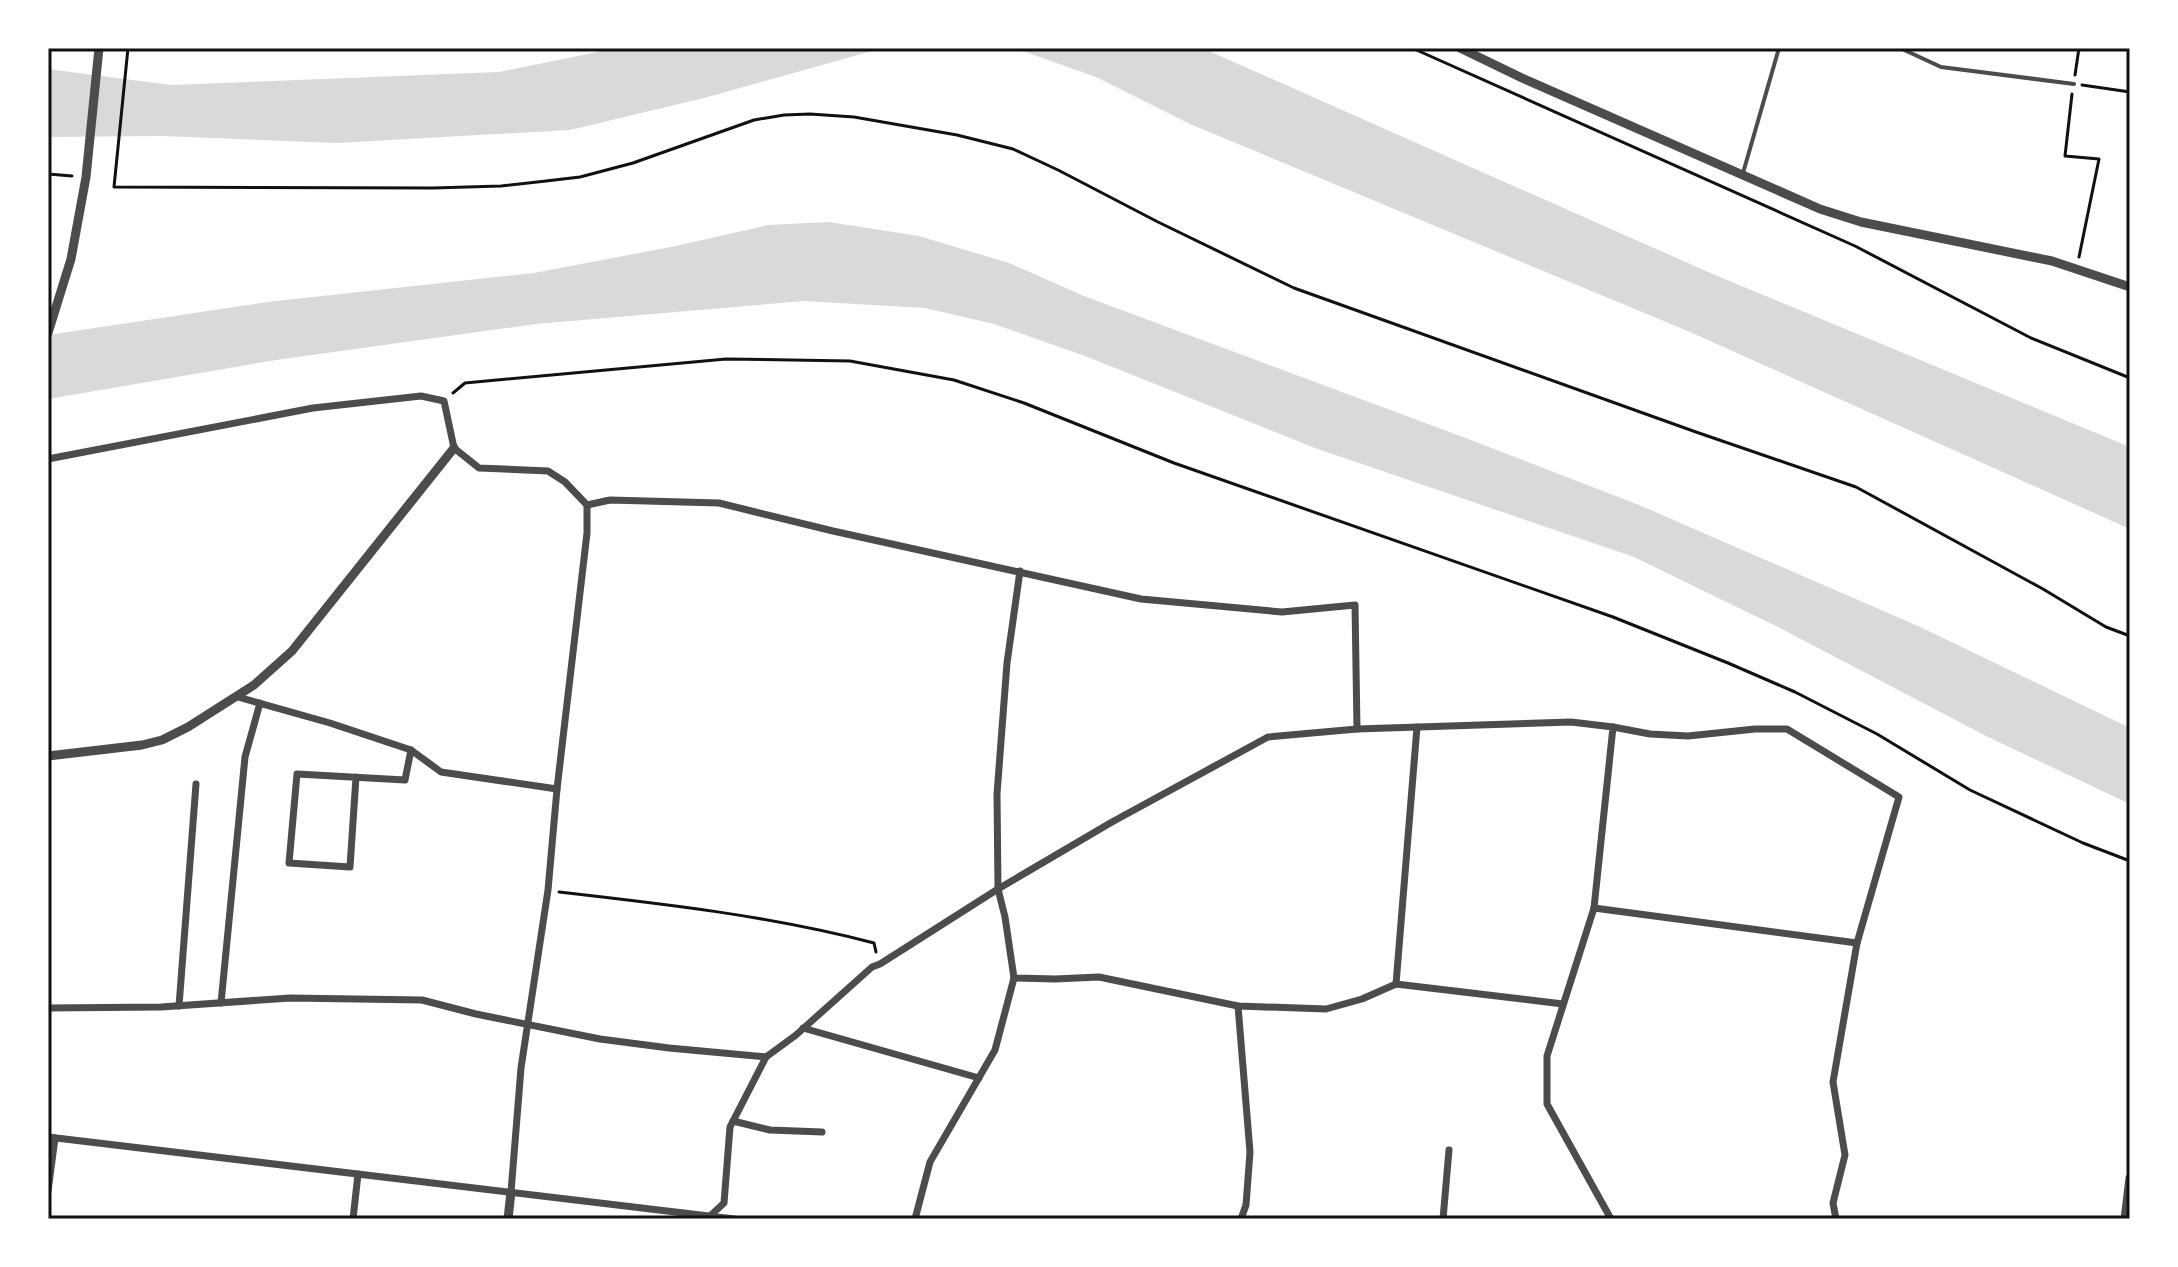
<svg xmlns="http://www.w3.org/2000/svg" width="2178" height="1267" viewBox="0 0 2178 1267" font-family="Literata,serif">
	<rect width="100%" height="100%" fill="#fff"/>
	<g fill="#d9d9d9">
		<polygon points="617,48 883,48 704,98 570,130 337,143 163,136 48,137 48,69 171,85 499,72"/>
		<polygon points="1014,48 1198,48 1211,52 1715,275 2130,447 2130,529 1690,332 1190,124 1096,77"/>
		<polygon points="829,222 919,236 1009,263 1084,296 1463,437 1639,505 1918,626 2130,728 2130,804 1988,737 1780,628 1634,557 1315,448 1085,356 994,324 925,308 804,301 536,324 276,360 48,399 48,335 267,302 534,273 676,246 768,225"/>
	</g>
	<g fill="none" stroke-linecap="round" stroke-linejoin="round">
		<g stroke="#111" stroke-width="3">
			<polyline points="128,48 114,187 433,188 501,186 546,181 580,177 633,163 754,120 784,115 810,114 854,117 957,135 1013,149 1058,170 1158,222 1294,288 1696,432 1856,487 2043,589 2106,627 2130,636"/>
			<polyline points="1412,48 1855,246 2031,338 2130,378"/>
			<polyline points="2075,75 2079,48"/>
			<polyline points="2082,85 2130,92"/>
			<polyline points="2072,94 2065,156 2099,159 2079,257"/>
			<polyline points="48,174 72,176"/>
			<polyline points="453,393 465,383 726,359 850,361 954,380 1024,403 1174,463 1613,617 1728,663 1795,692 1877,734 1970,790 2083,843 2130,861"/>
			<path d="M 559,892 C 665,904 771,916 874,943 L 876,952"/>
		</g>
		<g stroke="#4c4c4c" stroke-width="4">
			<polyline points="1900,48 1941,67 2074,84"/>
			<polyline points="1743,173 1779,48"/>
		</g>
		<g stroke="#4c4c4c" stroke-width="7">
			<polyline points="48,459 313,408 421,396 444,401 454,448 479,468 548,471 565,482 587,505 587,533 557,789 548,890 521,1068 511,1192"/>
			<polyline points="587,505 610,500 719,503 833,531 1141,599 1282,612 1355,605 1357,729"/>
			<polyline points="1020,571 1007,663 997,794 998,889 1005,917 1014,978 1055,979 1099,977 1238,1006 1326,1009 1362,999 1396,984 1563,1004"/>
			<polyline points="238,697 330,723 411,750 441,772 557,789"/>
			<polyline points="1613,727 1650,734 1688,736 1755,729 1787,729 1899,797 1857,943 1833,1082 1845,1155 1833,1203 1836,1219"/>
			<polyline points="356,777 350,867 289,863 297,774 405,780 411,750"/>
			<polyline points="1594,908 1857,943"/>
			<polyline points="1396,984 1417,727"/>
			<polyline points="221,1003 245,757 260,703"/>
			<polyline points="179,1006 196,784"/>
			<polyline points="1238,1006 1250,1152 1246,1205 1241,1219"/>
			<polyline points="48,1008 161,1007 290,998 422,1000 476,1014 600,1039 669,1048 766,1057"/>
			<polyline points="803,1028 979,1078"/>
			<polyline points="733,1121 770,1130 822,1132"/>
			<polyline points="48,1137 734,1219"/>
			<polyline points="48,1191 55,1138"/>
			<polyline points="353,1219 358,1174"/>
			<polyline points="710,1219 710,1216 724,1203 730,1127 766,1057 796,1035 872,967 880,964 998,889 1112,822 1268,737 1357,729 1571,722 1613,727 1594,908 1547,1056 1547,1104 1611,1219"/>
			<polyline points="915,1219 930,1162 995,1050 1014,978"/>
			<polyline points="1443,1219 1449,1150"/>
		</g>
		<g stroke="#4c4c4c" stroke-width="9">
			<polyline points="1460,48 1522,78 1820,209 1861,222 2052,261 2130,287"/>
			<polyline points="48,333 71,259 86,177 99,48"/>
			<polyline points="48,756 142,745 162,740 188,727 254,685 292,651 454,448"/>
			<polyline points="508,1219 511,1192"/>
			<polyline points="2125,1219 2130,1178"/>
		</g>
	</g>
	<rect width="2178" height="1267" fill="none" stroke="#ffffff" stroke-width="100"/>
	<rect x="50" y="50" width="2078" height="1167" fill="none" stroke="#111" stroke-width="3"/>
</svg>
